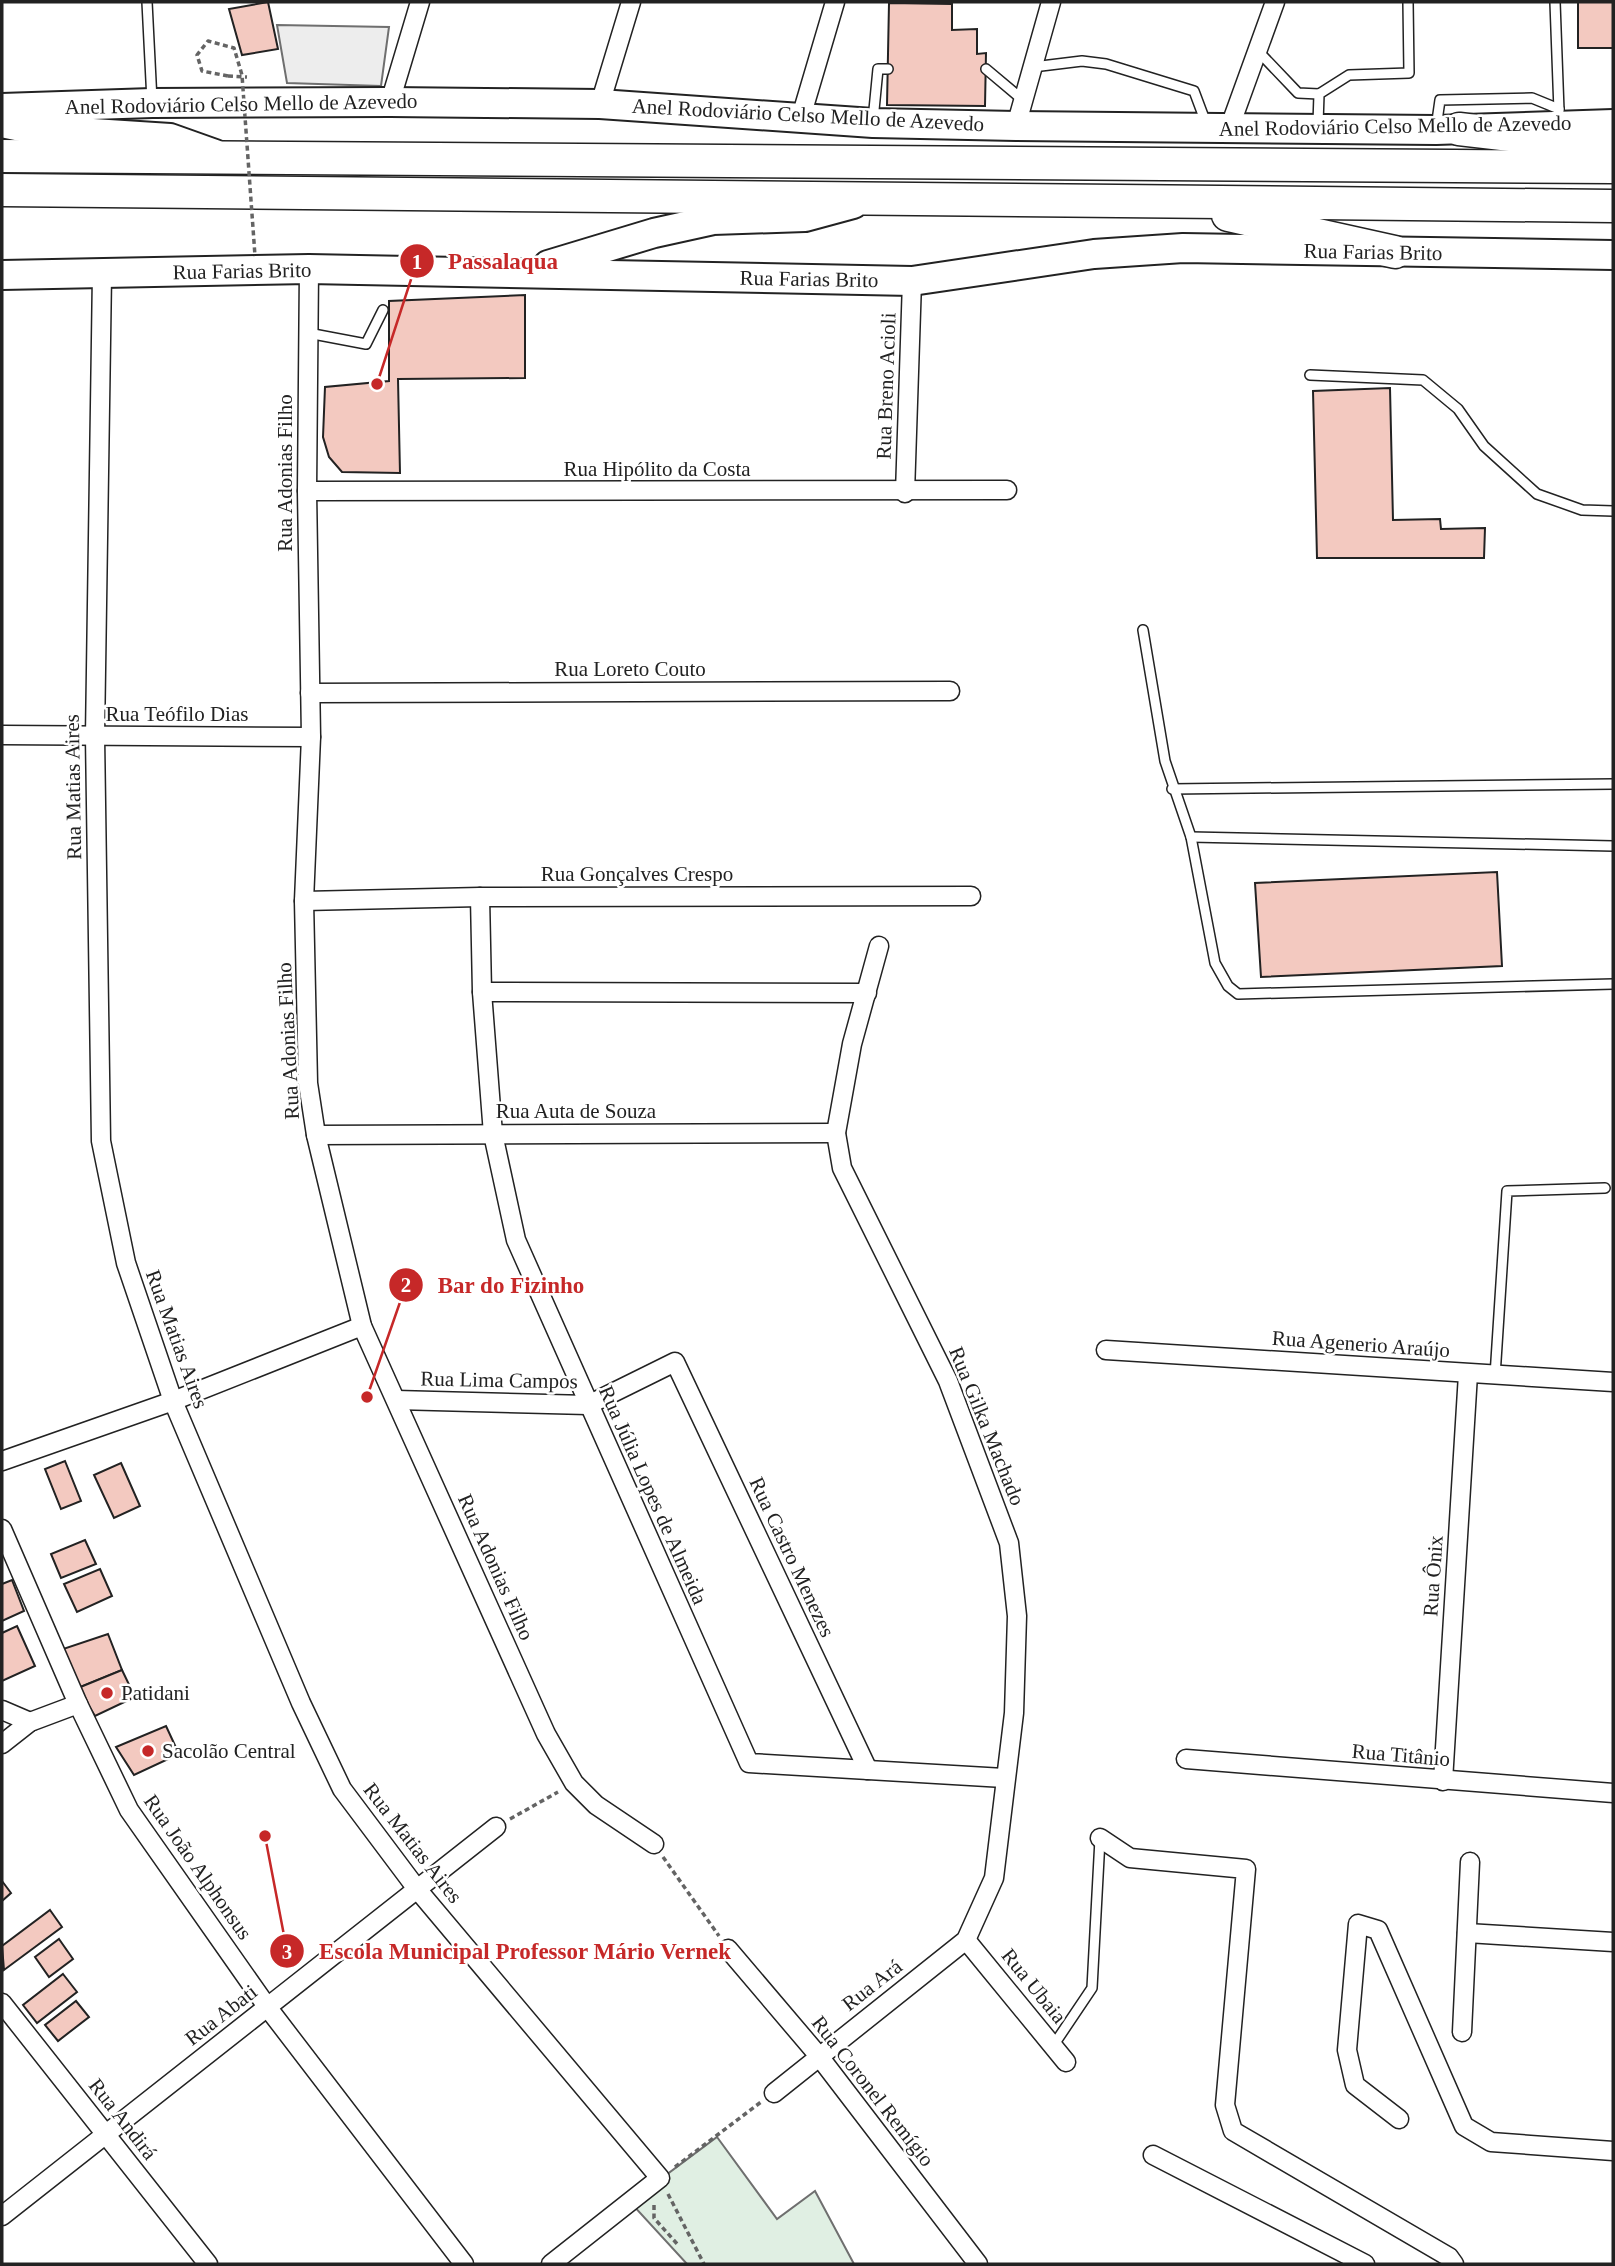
<svg xmlns="http://www.w3.org/2000/svg" width="1615" height="2266" viewBox="0 0 1615 2266" font-family="Georgia,serif">
	<rect width="100%" height="100%" fill="#fff"/>
	<polygon fill="#e0efe3" stroke="#6f6f6f" stroke-width="2" points="717,2137 777,2219 815,2191 854,2264 687,2264 630,2202"/>
	<polygon fill="#ededed" stroke="#6f6f6f" stroke-width="2" points="277,25 389,27 381,86 287,83"/>
	<g fill="#f3c9c0" stroke="#222" stroke-width="2">
		<polygon points="268,2 278,49 242,55 229,9"/>
		<rect x="1578" y="2" width="35" height="46"/>
		<polygon points="889,3 952,4 952,30 977,29 977,54 986,53 985,106 887,105"/>
		<polygon points="525,295 525,378 398,379 400,473 342,472 329,457 323,437 325,387 389,381 389,301"/>
		<polygon points="1390,388 1393,520 1440,519 1441,529 1485,528 1484,558 1317,558 1313,391"/>
		<polygon points="1497,872 1502,966 1261,977 1255,883"/>
		<polygon points="65,1461 81,1501 61,1509 45,1469"/>
		<polygon points="121,1463 140,1506 114,1518 94,1475"/>
		<polygon points="85,1540 96,1564 61,1578 51,1554"/>
		<polygon points="100,1569 112,1596 77,1612 64,1584"/>
		<polygon points="12,1580 24,1611 2,1621 2,1584"/>
		<polygon points="17,1626 35,1666 2,1681 2,1633"/>
		<polygon points="108,1634 122,1670 78,1688 60,1650"/>
		<polygon points="122,1670 135,1697 95,1716 78,1688"/>
		<polygon points="166,1726 179,1754 134,1775 116,1747"/>
		<polygon points="2,1881 11,1893 2,1901"/>
		<polygon points="50,1910 62,1927 4,1970 2,1946"/>
		<polygon points="59,1939 73,1959 49,1977 35,1957"/>
		<polygon points="63,1974 77,1992 37,2023 23,2005"/>
		<polygon points="76,2001 89,2017 58,2041 45,2025"/>
	</g>
	<g fill="none" stroke-linecap="round" stroke-linejoin="round">
		<g stroke="#222" stroke-width="12">
			<g id="lane">
				<polyline points="147,2 152,101"/>
				<polyline points="1555,2 1559,111"/>
				<polyline points="1257,50 1298,93 1319,94"/>
				<polyline points="1033,67 1082,61 1106,64 1194,91 1206,123"/>
				<polyline points="986,69 1023,100"/>
				<polyline points="873,120 878,69 888,69"/>
				<polyline points="1318,124 1319,94 1349,75 1409,73 1408,2"/>
				<polyline points="1436,128 1440,100 1532,98 1559,109"/>
				<polyline points="308,333 366,344 383,310"/>
				<polyline points="1310,375 1423,380 1458,409 1484,446 1537,494 1582,510 1613,511"/>
				<polyline points="1143,630 1165,761 1191,837 1215,963 1228,986 1238,994 1613,984"/>
				<polyline points="1172,789 1613,784"/>
				<polyline points="1191,837 1613,846"/>
				<polyline points="1495,1376 1507,1191 1605,1188"/>
				<polyline points="1053,2046 1092,1988 1100,1839"/>
			</g>
		</g>
		<g stroke="#222" stroke-width="21">
			<g id="street">
				<polyline points="390,102 420,2"/>
				<polyline points="600,104 631,2"/>
				<polyline points="801,117 835,2"/>
				<polyline points="1016,126 1051,2"/>
				<polyline points="1229,129 1275,2"/>
				<polyline points="309,269 307,491 311,737 304,901 308,1083 316,1135 362,1326 546,1734 574,1783 596,1805 654,1844"/>
				<polyline points="102,274 95,736 101,1141 126,1263 173,1401 301,1703 342,1789 417,1889 660,2178 551,2264"/>
				<polyline points="307,491 1007,490"/>
				<polyline points="905,493 912,281"/>
				<polyline points="310,693 950,691"/>
				<polyline points="2,735 311,737"/>
				<polyline points="480,897 482,992 493,1134 516,1240 749,1763 1004,1778"/>
				<polyline points="304,901 480,897 971,896"/>
				<polyline points="482,992 867,993"/>
				<polyline points="316,1135 836,1133"/>
				<polyline points="1106,1350 1613,1382"/>
				<polyline points="396,1400 588,1405 675,1362 868,1770"/>
				<polyline points="2,1461 173,1401 362,1326"/>
				<polyline points="2,1529 78,1704 129,1810 268,2008 464,2264"/>
				<polyline points="2,1710 30,1722"/>
				<polyline points="2,1744 30,1722 78,1704"/>
				<polyline points="1186,1759 1613,1793"/>
				<polyline points="1443,1781 1468,1374"/>
				<polyline points="1100,1838 1130,1858 1246,1869 1225,2105 1233,2131 1449,2257 1454,2264"/>
				<polyline points="1467,1933 1613,1942"/>
				<polyline points="966,1940 1066,2062"/>
				<polyline points="728,1949 818,2055 978,2264"/>
				<polyline points="2,2003 208,2264"/>
				<polyline points="1462,2032 1470,1862"/>
				<polyline points="774,2093 966,1940 994,1878 1014,1713 1017,1616 1009,1543 948,1381 842,1168 836,1133 852,1044 879,946"/>
				<polyline points="1399,2119 1355,2085 1347,2050 1358,1924 1378,1930 1464,2126 1491,2142 1613,2151"/>
				<polyline points="1153,2155 1365,2264"/>
				<polyline points="2,2216 496,1827"/>
			</g>
		</g>
		<g stroke="#222" stroke-width="32">
			<g id="primary">
				<polyline points="2,108 152,103 390,102 600,104 873,123 1016,126 1436,130 1613,124"/>
				<polyline points="2,123 31,129 170,138 215,154"/>
				<polyline points="548,265 654,233 713,220 805,217 853,204"/>
				<polyline points="2,275 309,269 912,281 1094,254 1183,248 1613,255"/>
			</g>
		</g>
		<g stroke="#222" stroke-width="35">
			<g id="highway">
				<polyline points="1459,129 1613,147"/>
				<polyline points="2,156 1613,167"/>
				<polyline points="2,190 1613,206"/>
				<polyline points="1228,215 1395,252"/>
			</g>
		</g>
		<g stroke="#646464" stroke-width="3.5" stroke-dasharray="5 3.5" stroke-linecap="butt">
			<polyline points="228,76 247,77"/>
			<polyline points="510,1819 558,1792"/>
			<polyline points="663,1857 719,1936"/>
			<polyline points="675,2167 761,2102"/>
			<polyline points="668,2194 704,2264"/>
			<polyline points="654,2205 654,2218 679,2246"/>
		</g>
		<use href="#lane" stroke="#fff" stroke-width="9"/>
		<use href="#street" stroke="#fff" stroke-width="18"/>
		<use href="#primary" stroke="#fff" stroke-width="28"/>
		<use href="#highway" stroke="#fff" stroke-width="32"/>
		<polyline stroke="#646464" stroke-width="3.5" stroke-dasharray="5 3.5" stroke-linecap="butt" points="228,76 202,71 197,55 208,41 234,48 242,75 255,256"/>
	</g>
	<g fill="#c62828" stroke="#fff" stroke-width="2.5">
		<circle cx="107" cy="1693" r="7"/>
		<circle cx="148" cy="1751" r="7"/>
	</g>
	<g text-anchor="middle" stroke-width="5" stroke-linejoin="round" paint-order="stroke">
		<g font-size="21" fill="#222" stroke="#fff">
			<text transform="translate(241 104) rotate(-1)" y="7">Anel Rodoviário Celso Mello de Azevedo</text>
			<text transform="translate(808 115) rotate(3)" y="7">Anel Rodoviário Celso Mello de Azevedo</text>
			<text transform="translate(1395 126) rotate(-1)" y="7">Anel Rodoviário Celso Mello de Azevedo</text>
			<text transform="translate(1373 252) rotate(1)" y="7">Rua Farias Brito</text>
			<text transform="translate(242 271) rotate(-1)" y="7">Rua Farias Brito</text>
			<text transform="translate(809 279) rotate(1)" y="7">Rua Farias Brito</text>
			<text transform="translate(886 386) rotate(-88)" y="7">Rua Breno Acioli</text>
			<text x="657" y="476">Rua Hipólito da Costa</text>
			<text transform="translate(285 473) rotate(-90)" y="7">Rua Adonias Filho</text>
			<text x="630" y="676">Rua Loreto Couto</text>
			<text x="177" y="721">Rua Teófilo Dias</text>
			<text transform="translate(73 787) rotate(-91)" y="7">Rua Matias Aires</text>
			<text x="637" y="881">Rua Gonçalves Crespo</text>
			<text transform="translate(288 1041) rotate(-93)" y="7">Rua Adonias Filho</text>
			<text x="576" y="1118">Rua Auta de Souza</text>
			<text transform="translate(177 1339) rotate(70)" y="7">Rua Matias Aires</text>
			<text transform="translate(1361 1344) rotate(4)" y="7">Rua Agenerio Araújo</text>
			<text transform="translate(499 1380) rotate(1)" y="7">Rua Lima Campos</text>
			<text transform="translate(987 1426) rotate(68)" y="7">Rua Gilka Machado</text>
			<text transform="translate(653 1495) rotate(66)" y="7">Rua Júlia Lopes de Almeida</text>
			<text transform="translate(792 1557) rotate(65)" y="7">Rua Castro Menezes</text>
			<text transform="translate(496 1567) rotate(66)" y="7">Rua Adonias Filho</text>
			<text transform="translate(1433 1576) rotate(-86)" y="7">Rua Ônix</text>
			<text transform="translate(1401 1755) rotate(5)" y="7">Rua Titânio</text>
			<text transform="translate(413 1843) rotate(52)" y="7">Rua Matias Aires</text>
			<text transform="translate(198 1867) rotate(55)" y="7">Rua João Alphonsus</text>
			<text transform="translate(872 1985) rotate(-38)" y="7">Rua Ará</text>
			<text transform="translate(1034 1986) rotate(51)" y="7">Rua Ubaia</text>
			<text transform="translate(221 2015) rotate(-38)" y="7">Rua Abati</text>
			<text transform="translate(873 2091) rotate(52)" y="7">Rua Coronel Remígio</text>
			<text transform="translate(123 2119) rotate(52)" y="7">Rua Andirá</text>
		</g>
		<g font-size="21" fill="#222" stroke="#fff" text-anchor="start">
			<text x="121" y="1700">Patidani</text>
			<text x="162" y="1758">Sacolão Central</text>
		</g>
	</g>
	<path fill="none" stroke="#c62828" stroke-width="2.5" d="M377 384L417 261M367 1397L406 1285M265 1836L287 1951"/>
	<g fill="#c62828" stroke="#fff" stroke-width="2.5">
		<circle cx="377" cy="384" r="7"/>
		<circle cx="367" cy="1397" r="7"/>
		<circle cx="265" cy="1836" r="7"/>
		<circle cx="417" cy="261" r="18"/>
		<circle cx="406" cy="1285" r="18"/>
		<circle cx="287" cy="1951" r="18"/>
	</g>
	<g font-size="21" text-anchor="middle" font-weight="bold" fill="#fff">
		<text x="417" y="269">1</text>
		<text x="406" y="1292">2</text>
		<text x="287" y="1959">3</text>
	</g>
	<g font-size="23" text-anchor="middle" font-weight="bold" fill="#c62828" stroke="#fff" stroke-width="5" stroke-linejoin="round" paint-order="stroke">
		<text x="503" y="269">Passalaqua</text>
		<text x="511" y="1293">Bar do Fizinho</text>
		<text x="525" y="1959">Escola Municipal Professor Mário Vernek</text>
	</g>
	<rect width="1615" height="2266" fill="none" stroke="#222222" stroke-width="7"/>
</svg>
